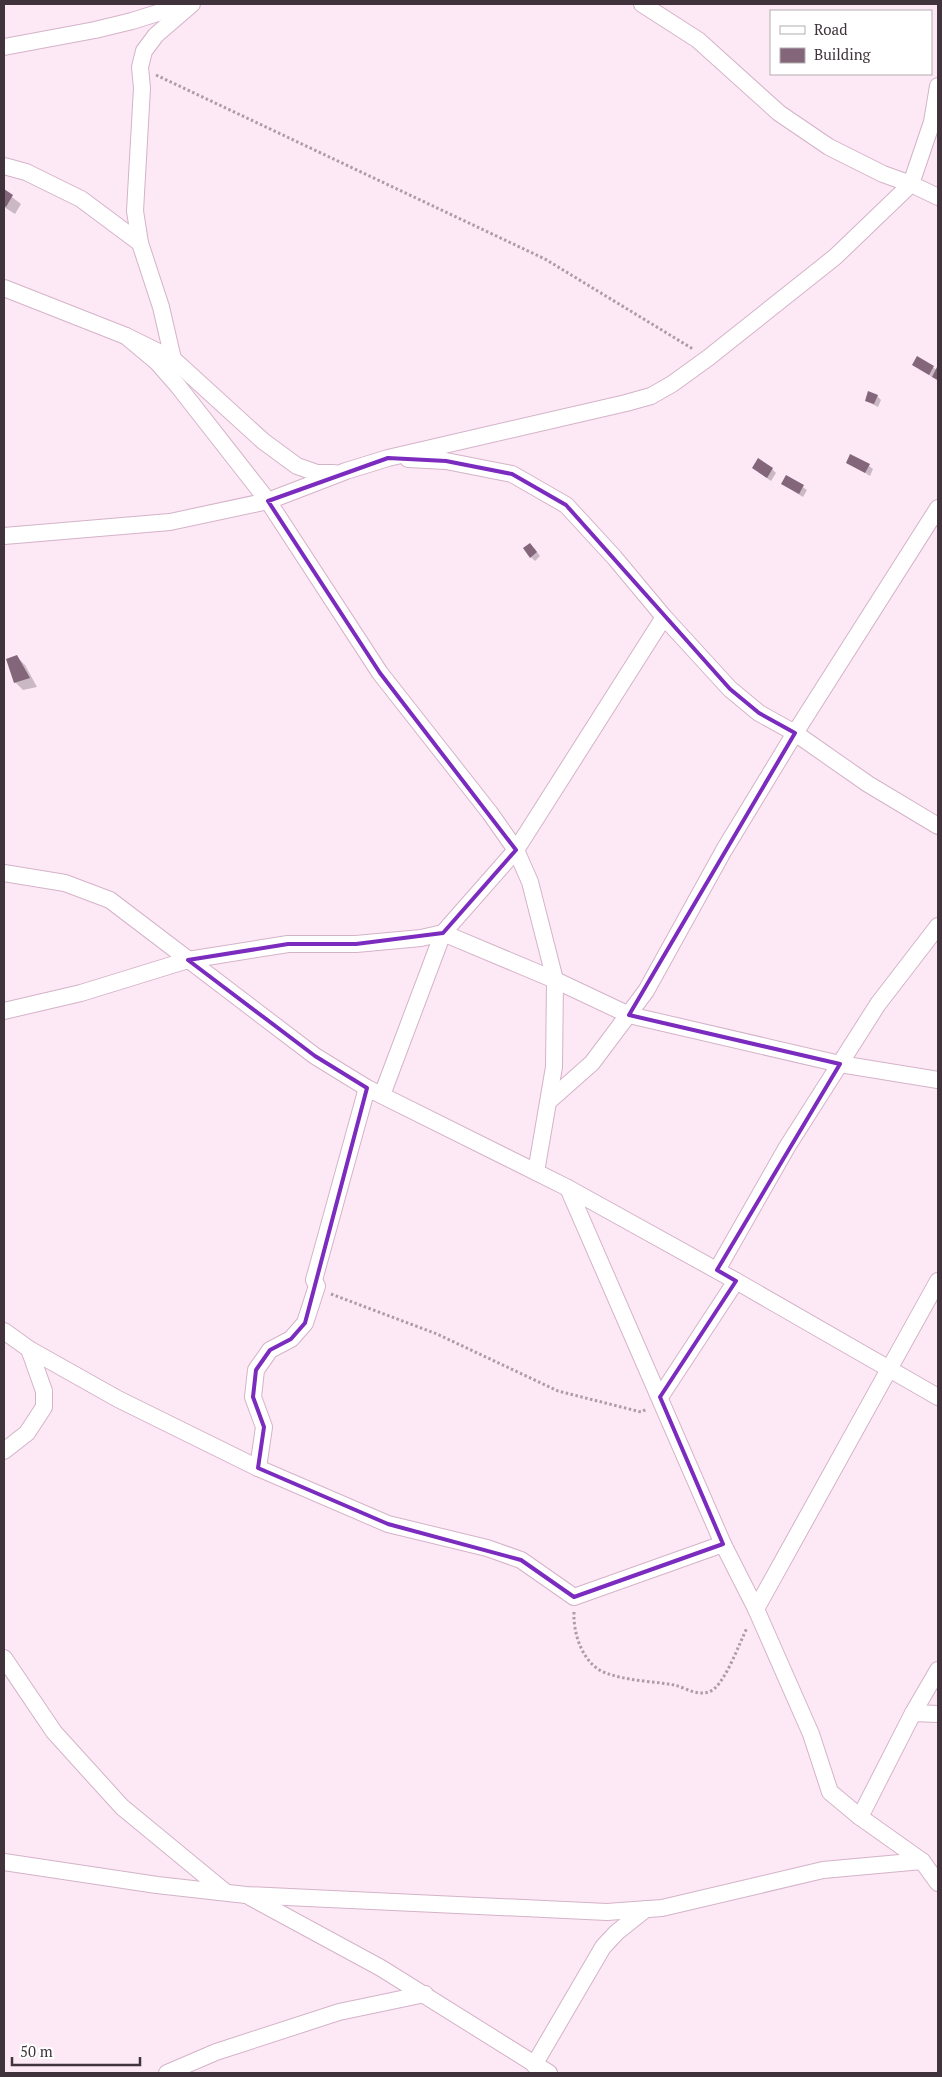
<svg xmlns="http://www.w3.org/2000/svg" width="942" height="2077" viewBox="0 0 942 2077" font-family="'PT Serif',serif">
	<rect width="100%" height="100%" fill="#fde8f6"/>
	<g fill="#0003">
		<polygon points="4,191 21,204 15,214 4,207"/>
		<polygon points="918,358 937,370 938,367 938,381 914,365"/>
		<polygon points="877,396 881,400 878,407 866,401"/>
		<polygon points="848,462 869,466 873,469 870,476"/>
		<polygon points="772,469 776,473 771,481 758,472"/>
		<polygon points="786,476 807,490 803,497 782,484"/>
		<polygon points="534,548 540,556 535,561 531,557"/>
		<polygon points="17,657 25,665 37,687 23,690 15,682"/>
	</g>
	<g fill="#836679">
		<polygon points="4,189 13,195 6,207 4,205"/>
		<polygon points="917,356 934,366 929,375 912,365"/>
		<polygon points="938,365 938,380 932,377"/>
		<polygon points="868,391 878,395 874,404 865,401"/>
		<polygon points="850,454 870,464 865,473 846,463"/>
		<polygon points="758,458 773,468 767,478 752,468"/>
		<polygon points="786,475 804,485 799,494 781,484"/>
		<polygon points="530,543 537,552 530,558 523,548"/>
		<polygon points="17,655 30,678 14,683 6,659"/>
	</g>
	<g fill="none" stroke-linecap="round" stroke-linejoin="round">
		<g stroke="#d4b3c8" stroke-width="18">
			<g id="minor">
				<polyline points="642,4 698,40 779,113 829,147 883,174 911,184 938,197"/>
				<polyline points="4,47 95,30 132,21 186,4"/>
				<polyline points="4,166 26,172 81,199 140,243"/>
				<polyline points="4,288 126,336 173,359 263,441 297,466 317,473 334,473"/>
				<polyline points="126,336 157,362 178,386 268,501 380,673 490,813 516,850 530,882 555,980 554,1067 536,1172"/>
				<polyline points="173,359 161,307 140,243 135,211 142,88 140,67 144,51 156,35 192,4"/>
				<polyline points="408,459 446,461 512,474 566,505 614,557 664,617 730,689 759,713 795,733 868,784 938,826"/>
				<polyline points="4,536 170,522 268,501 346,471 388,458 626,403 651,396 672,384 708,358 835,257 911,184 932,122 938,86"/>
				<polyline points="4,873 65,883 110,900 315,1056 367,1088 568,1188 736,1281 938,1397"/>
				<polyline points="4,1011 81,993 188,960 288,944 356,944 421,938 443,933 555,980 629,1015 840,1064 938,1080"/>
				<polyline points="382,1095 443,933 516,850 664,617"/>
				<polyline points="549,1101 592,1063 646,991 724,850 795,733 938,508"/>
				<polyline points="568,1188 723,1544 756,1609 811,1734 830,1792 860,1817 922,1861 938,1883"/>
				<polyline points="717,1270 787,1147 878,1004 938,926"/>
				<polyline points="4,1331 29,1349 118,1399 258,1468 388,1524 487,1548 521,1560 574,1597 723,1544"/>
				<polyline points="660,1397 736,1281"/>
				<polyline points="4,1451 27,1433 44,1407 44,1391 29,1349"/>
				<polyline points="258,1468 264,1427 253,1397 256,1370 270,1350 291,1339 305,1323 317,1286 314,1280 367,1088"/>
				<polyline points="756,1609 938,1281"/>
				<polyline points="4,1658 54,1732 122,1807 224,1891"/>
				<polyline points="913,1713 938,1714"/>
				<polyline points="860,1817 913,1713 938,1670"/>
				<polyline points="4,1862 157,1885 246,1895 607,1912 662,1908 823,1870 922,1861"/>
				<polyline points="250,1897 381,1968 549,2073"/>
				<polyline points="534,2065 603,1947 617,1932 646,1909"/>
				<polyline points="167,2073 216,2052 339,2012 425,1994"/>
			</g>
		</g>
		<g stroke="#ad9ca8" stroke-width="3" stroke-dasharray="2.5 2.5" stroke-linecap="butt">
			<polyline points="156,75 545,259 693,349"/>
			<polyline points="331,1294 437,1334 558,1391 641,1412 647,1409"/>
			<path d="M 574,1612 C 573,1634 583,1665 606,1673 C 627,1681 652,1681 674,1685 C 687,1688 701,1699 714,1689 C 727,1678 739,1644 747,1628"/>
		</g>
		<use href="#minor" stroke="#fff" stroke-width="16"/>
	</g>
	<path fill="none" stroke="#7b2cbf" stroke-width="4" stroke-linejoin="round" d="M 388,458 L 446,461 L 512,474 L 566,505 L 730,689 L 759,713 L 795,733 L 629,1015 L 840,1064 L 717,1270 L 736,1281 L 660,1397 L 723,1544 L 574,1597 L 521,1560 L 388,1524 L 258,1468 L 264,1427 L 253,1397 L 256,1370 L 270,1350 L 291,1339 L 305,1323 L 367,1088 L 315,1056 L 188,960 L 288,944 L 356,944 L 443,933 L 516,850 L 380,673 L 268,501 Z"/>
	<rect width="942" height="2077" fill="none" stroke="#40333c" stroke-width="10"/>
	<rect x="770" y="10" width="162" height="65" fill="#ffffff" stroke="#b3adb1"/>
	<rect x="780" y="26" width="25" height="8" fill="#ffffff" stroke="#b3adb1"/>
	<text x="814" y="35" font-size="15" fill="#40333c">Road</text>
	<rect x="780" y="48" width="25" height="15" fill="#836679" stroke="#b3adb1"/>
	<text x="814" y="60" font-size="15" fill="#40333c">Building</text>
	<path d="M12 2057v8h128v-8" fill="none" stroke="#40333c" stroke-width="2.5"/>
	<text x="20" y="2057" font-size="15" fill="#40333c" stroke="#ffffff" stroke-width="4" paint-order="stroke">50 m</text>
</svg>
